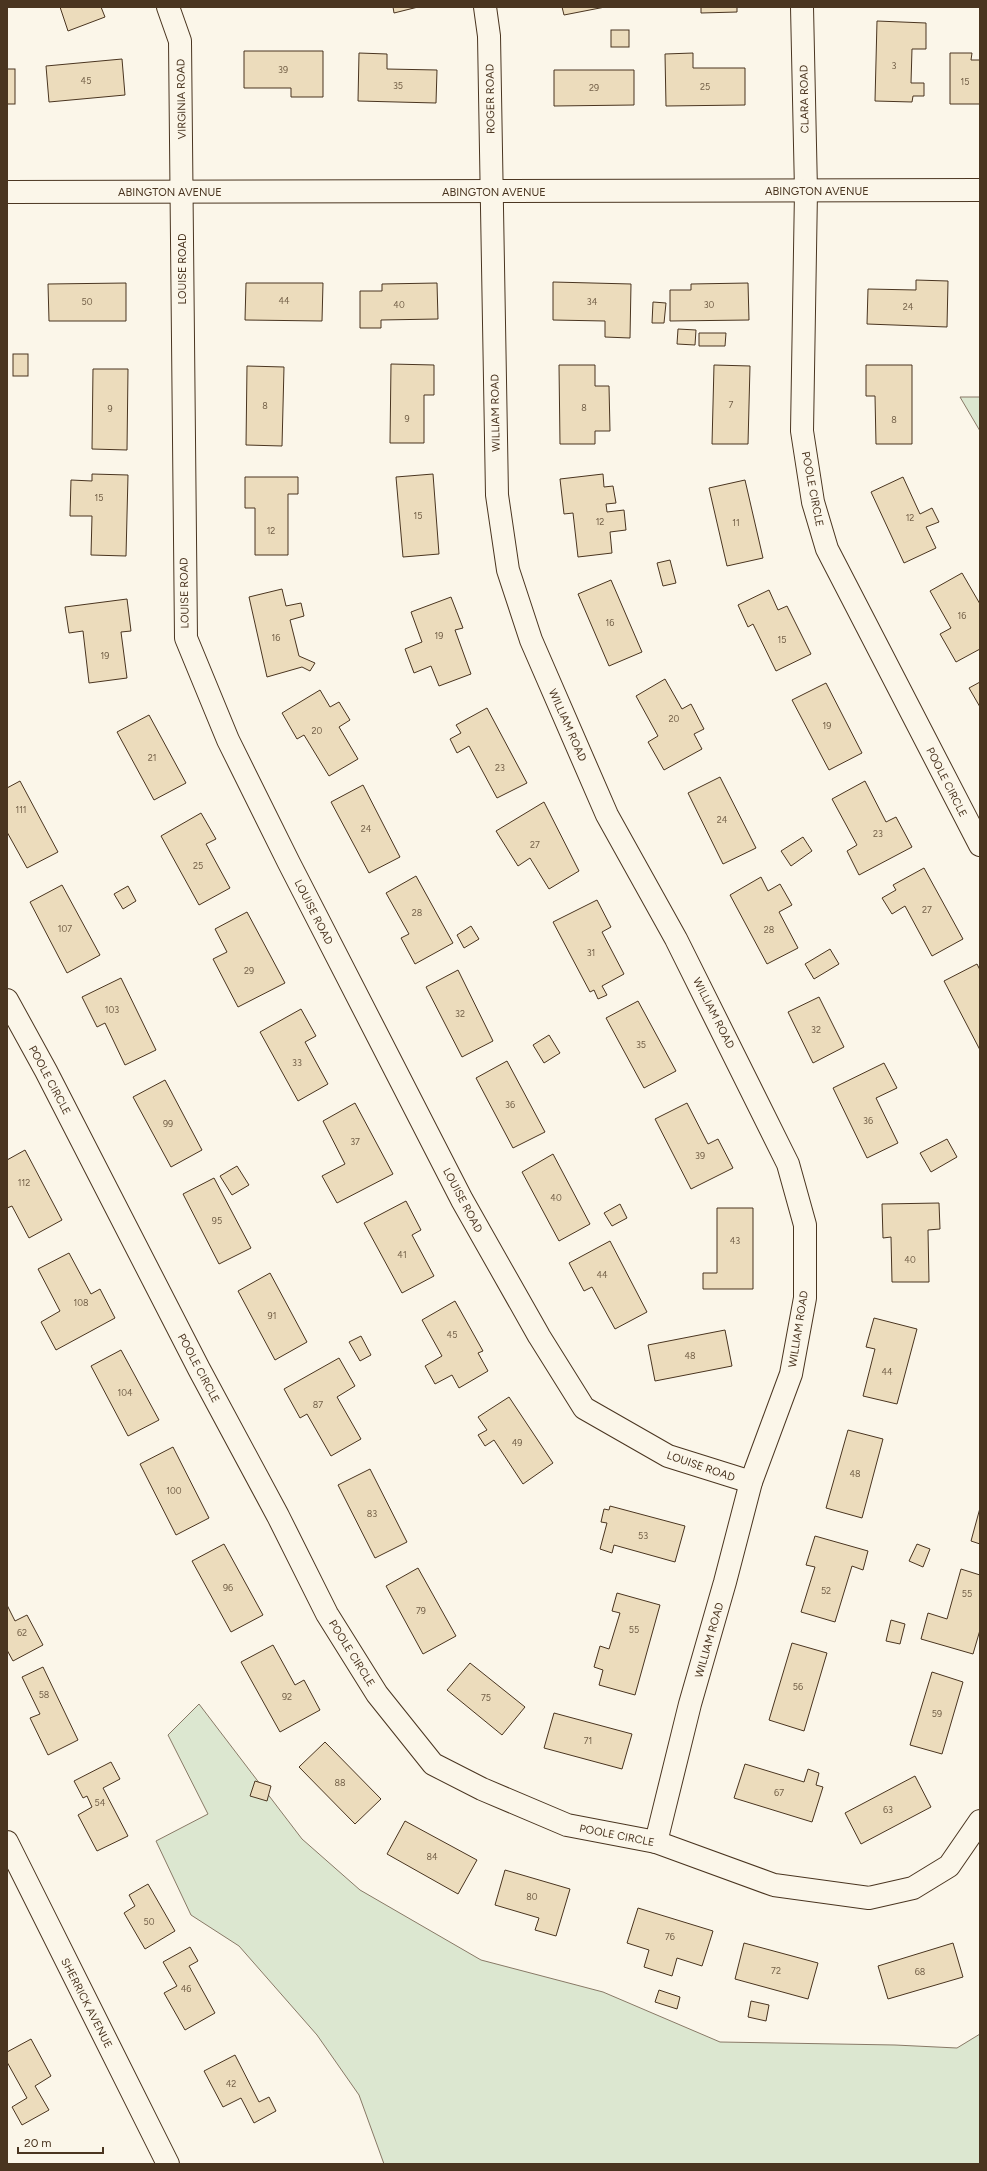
<svg xmlns="http://www.w3.org/2000/svg" width="987" height="2171" viewBox="0 0 987 2171" font-family="Figtree,sans-serif">
	<rect width="100%" height="100%" fill="#fbf6e9"/>
	<g fill="#dce7d0" stroke="#887966">
		<polygon points="960,397 980,397 980,431"/>
		<polygon points="199,1704 302,1839 360,1890 481,1960 603,1992 720,2042 895,2045 957,2048 980,2034 980,2164 384,2164 359,2095 317,2035 239,1946 191,1915 156,1841 208,1814 168,1735"/>
	</g>
	<g fill="#ecdcbc" stroke="#4a3520">
		<polygon points="60,7 101,7 105,17 68,31"/>
		<polygon points="393,7 418,7 394,13"/>
		<polygon points="562,7 605,7 564,15"/>
		<polygon points="701,7 737,7 737,12 701,13"/>
		<polygon points="877,21 926,23 926,49 912,49 911,83 924,83 924,96 913,96 912,102 875,101"/>
		<rect x="611" y="30" width="18" height="17"/>
		<polygon points="244,51 323,51 323,97 291,97 291,88 244,88"/>
		<polygon points="359,53 387,54 387,69 437,70 436,103 358,101"/>
		<polygon points="693,53 693,68 745,68 745,105 666,106 665,54"/>
		<polygon points="950,53 972,53 971,60 980,60 980,104 950,104"/>
		<polygon points="122,59 125,95 49,102 46,66"/>
		<rect x="7" y="69" width="8" height="35"/>
		<polygon points="554,70 634,70 634,105 554,106"/>
		<polygon points="916,280 948,281 947,327 867,324 868,289 916,290"/>
		<polygon points="553,282 631,284 630,338 605,337 605,321 553,320"/>
		<polygon points="126,283 126,321 49,321 48,284"/>
		<polygon points="246,283 323,283 322,321 245,320"/>
		<polygon points="437,283 438,319 381,320 381,328 360,328 360,291 382,291 382,284"/>
		<polygon points="748,283 749,320 670,321 670,290 691,290 691,284"/>
		<polygon points="653,302 666,303 664,323 652,323"/>
		<polygon points="678,329 696,330 695,345 677,344"/>
		<polygon points="699,333 726,333 725,346 699,346"/>
		<rect x="13" y="354" width="15" height="22"/>
		<polygon points="391,364 434,365 434,395 424,395 424,443 390,443"/>
		<polygon points="559,365 595,365 595,386 609,386 610,431 595,431 595,444 560,444"/>
		<polygon points="714,365 750,366 748,444 712,444"/>
		<polygon points="866,365 912,365 912,444 876,444 875,396 866,396"/>
		<polygon points="247,366 284,367 282,446 246,445"/>
		<polygon points="93,369 128,369 127,450 92,449"/>
		<polygon points="92,474 128,475 126,556 91,555 92,516 70,516 71,480 92,481"/>
		<polygon points="433,474 439,554 403,557 396,477"/>
		<polygon points="603,474 604,487 613,486 616,503 606,504 607,512 624,510 626,530 610,532 612,553 578,557 573,513 564,514 560,479"/>
		<polygon points="245,477 298,477 298,494 288,494 288,555 255,555 255,508 245,508"/>
		<polygon points="903,477 920,514 932,508 939,522 926,527 936,548 904,563 871,492"/>
		<polygon points="745,480 763,558 727,566 709,488"/>
		<polygon points="670,560 676,583 663,586 657,563"/>
		<polygon points="962,573 980,604 980,649 956,662 940,634 951,628 930,591"/>
		<polygon points="611,580 642,652 609,666 578,594"/>
		<polygon points="282,589 286,606 301,603 304,616 290,620 299,656 315,663 310,671 302,667 267,677 249,597"/>
		<polygon points="769,590 778,610 787,606 811,654 776,671 753,624 748,627 738,605"/>
		<polygon points="451,597 463,628 455,630 471,674 439,686 431,666 414,673 405,649 422,642 411,612"/>
		<polygon points="127,599 131,631 121,632 127,678 89,683 83,631 69,633 65,607"/>
		<polygon points="665,679 682,709 691,704 704,729 694,734 702,749 664,770 648,742 658,736 636,696"/>
		<polygon points="980,682 980,707 969,688"/>
		<polygon points="826,683 862,753 829,770 792,700"/>
		<polygon points="320,690 330,707 339,702 350,720 339,727 358,759 329,776 304,735 297,739 282,713"/>
		<polygon points="487,708 527,783 497,798 469,746 457,753 450,739 461,733 456,725"/>
		<polygon points="149,715 186,783 154,800 117,732"/>
		<polygon points="720,777 756,848 723,864 688,793"/>
		<polygon points="20,781 58,852 27,868 7,832 7,788"/>
		<polygon points="865,781 886,822 896,817 912,847 859,875 847,851 857,845 832,799"/>
		<polygon points="363,785 400,857 369,873 331,802"/>
		<polygon points="544,802 579,871 549,889 530,858 518,866 496,831"/>
		<polygon points="201,813 216,839 206,844 230,888 199,905 161,836"/>
		<polygon points="803,837 812,851 791,866 781,851"/>
		<polygon points="924,868 963,939 932,956 905,906 892,914 882,898 896,890 893,885"/>
		<polygon points="416,876 453,943 415,964 401,938 409,934 386,893"/>
		<polygon points="761,877 768,891 780,884 792,905 779,912 798,948 767,964 730,895"/>
		<polygon points="62,885 100,955 67,973 30,902"/>
		<polygon points="128,886 136,901 123,909 114,894"/>
		<polygon points="597,900 611,927 602,932 624,974 602,986 607,995 598,999 594,990 590,992 553,922"/>
		<polygon points="247,912 285,983 238,1007 213,959 227,952 215,929"/>
		<polygon points="471,926 479,939 464,948 457,935"/>
		<polygon points="830,949 839,964 814,979 805,964"/>
		<polygon points="977,964 980,970 980,1050 944,981"/>
		<polygon points="458,970 493,1041 462,1057 426,987"/>
		<polygon points="121,978 156,1050 125,1065 105,1023 97,1027 82,997"/>
		<polygon points="819,997 844,1047 813,1063 788,1012"/>
		<polygon points="638,1001 676,1071 644,1088 606,1018"/>
		<polygon points="301,1009 316,1036 305,1042 328,1084 298,1101 260,1032"/>
		<polygon points="549,1035 560,1053 544,1063 533,1045"/>
		<polygon points="507,1061 545,1132 513,1148 476,1078"/>
		<polygon points="884,1063 897,1088 876,1098 898,1143 867,1158 833,1088"/>
		<polygon points="165,1080 202,1150 171,1167 133,1097"/>
		<polygon points="355,1103 393,1174 337,1203 322,1176 345,1164 323,1121"/>
		<polygon points="687,1103 708,1144 718,1139 733,1168 691,1189 655,1119"/>
		<polygon points="947,1139 957,1157 931,1172 920,1153"/>
		<polygon points="25,1150 62,1220 29,1238 12,1206 7,1208 7,1160"/>
		<polygon points="553,1154 590,1224 559,1241 522,1172"/>
		<polygon points="237,1166 249,1185 232,1195 220,1176"/>
		<polygon points="214,1178 251,1248 219,1264 183,1194"/>
		<polygon points="406,1201 421,1230 412,1235 434,1276 402,1293 364,1223"/>
		<polygon points="939,1203 940,1229 928,1230 929,1282 892,1282 891,1237 883,1238 882,1204"/>
		<polygon points="620,1204 627,1218 612,1226 604,1213"/>
		<polygon points="717,1208 753,1208 753,1289 703,1289 703,1273 717,1273"/>
		<polygon points="610,1241 647,1312 615,1329 592,1287 584,1291 569,1263"/>
		<polygon points="69,1253 91,1294 100,1289 115,1318 56,1350 41,1322 60,1311 38,1269"/>
		<polygon points="270,1273 307,1342 275,1360 238,1291"/>
		<polygon points="455,1301 483,1351 478,1353 488,1371 459,1388 452,1375 435,1384 425,1366 442,1356 422,1320"/>
		<polygon points="874,1318 917,1329 897,1404 863,1396 875,1349 866,1347"/>
		<polygon points="725,1330 732,1366 655,1381 648,1345"/>
		<polygon points="361,1336 371,1355 360,1361 349,1342"/>
		<polygon points="121,1350 159,1420 128,1436 91,1366"/>
		<polygon points="339,1358 355,1386 337,1397 361,1439 331,1456 307,1414 300,1418 284,1389"/>
		<polygon points="509,1397 553,1463 523,1484 494,1440 485,1446 478,1435 487,1430 478,1417"/>
		<polygon points="848,1430 883,1439 862,1518 826,1508"/>
		<polygon points="173,1447 209,1518 176,1535 140,1464"/>
		<polygon points="370,1469 407,1542 375,1558 338,1485"/>
		<polygon points="610,1506 685,1526 675,1562 614,1545 612,1553 600,1549 607,1523 601,1522 604,1509 609,1510"/>
		<polygon points="980,1508 980,1544 971,1541"/>
		<polygon points="815,1536 868,1551 863,1570 852,1566 835,1622 801,1612 815,1567 806,1565"/>
		<polygon points="224,1544 263,1615 231,1632 192,1561"/>
		<polygon points="917,1544 930,1549 923,1567 909,1561"/>
		<polygon points="418,1568 456,1636 423,1654 386,1586"/>
		<polygon points="961,1569 980,1575 980,1630 973,1654 921,1639 928,1613 947,1619"/>
		<polygon points="617,1593 660,1605 635,1695 599,1685 603,1670 594,1667 600,1646 609,1649 620,1613 612,1611"/>
		<polygon points="7,1605 15,1621 27,1615 43,1645 13,1661 7,1650"/>
		<polygon points="891,1620 905,1624 900,1644 886,1641"/>
		<polygon points="792,1643 827,1653 804,1731 769,1720"/>
		<polygon points="273,1645 295,1685 304,1680 320,1710 280,1732 241,1662"/>
		<polygon points="470,1663 525,1707 502,1735 447,1690"/>
		<polygon points="43,1667 78,1740 48,1755 30,1718 40,1714 22,1677"/>
		<polygon points="932,1672 963,1682 942,1754 910,1745"/>
		<polygon points="554,1713 632,1734 622,1769 544,1748"/>
		<polygon points="325,1742 381,1799 355,1824 299,1767"/>
		<polygon points="111,1762 120,1779 103,1788 128,1836 97,1851 78,1815 92,1807 87,1796 83,1798 74,1781"/>
		<polygon points="745,1764 804,1782 808,1769 819,1773 816,1785 823,1787 812,1822 734,1798"/>
		<polygon points="915,1776 931,1807 861,1844 845,1813"/>
		<polygon points="255,1781 271,1786 267,1801 250,1796"/>
		<polygon points="405,1821 477,1860 458,1894 387,1854"/>
		<polygon points="505,1870 570,1889 556,1936 535,1930 539,1918 495,1905"/>
		<polygon points="148,1884 175,1931 145,1949 124,1913 135,1906 129,1895"/>
		<polygon points="638,1908 713,1931 702,1966 677,1958 672,1976 644,1967 649,1950 627,1943"/>
		<polygon points="744,1943 818,1963 808,1999 735,1979"/>
		<polygon points="953,1943 963,1977 888,1999 878,1966"/>
		<polygon points="190,1947 198,1961 189,1966 215,2013 185,2030 164,1993 177,1986 163,1962"/>
		<polygon points="659,1990 680,1997 677,2009 655,2002"/>
		<polygon points="751,2001 769,2005 766,2021 748,2017"/>
		<polygon points="31,2039 51,2076 35,2086 49,2110 22,2125 12,2107 27,2098 7,2062 7,2052"/>
		<polygon points="235,2055 259,2102 269,2097 276,2111 254,2123 241,2098 223,2107 204,2071"/>
	</g>
	<g fill="none" stroke-linecap="round" stroke-linejoin="round">
		<g stroke="#4a3520" stroke-width="24">
			<g id="street">
				<polyline points="168,7 180,41 186,638 228,740 289,863 462,1200 539,1336 584,1408 668,1456 751,1482"/>
				<polyline points="485,7 489,36 497,495 508,570 531,640 607,815 676,939 788,1164 805,1225 805,1298 791,1374 751,1482 725,1582 690,1704 656,1842"/>
				<polyline points="802,7 806,191 802,431 813,502 827,549 980,845"/>
				<polyline points="7,1000 46,1071 199,1369 278,1516 327,1614 377,1694 433,1764 482,1789 567,1825 656,1842 774,1885 869,1898 913,1888 949,1866 980,1821"/>
				<polyline points="7,1842 168,2164"/>
			</g>
		</g>
		<g stroke="#4a3520" stroke-width="24">
			<polyline id="secondary" points="7,192 980,190"/>
		</g>
		<use href="#street" stroke="#fbf6e9" stroke-width="22"/>
		<use href="#secondary" stroke="#fbf6e9" stroke-width="22"/>
	</g>
	<g text-anchor="middle" stroke-width="3" stroke-linejoin="round" paint-order="stroke">
		<g font-size="9" fill="#725f47">
			<text x="894" y="69">3</text>
			<text x="283" y="73">39</text>
			<text x="86" y="84">45</text>
			<text x="965" y="85">15</text>
			<text x="398" y="89">35</text>
			<text x="705" y="90">25</text>
			<text x="594" y="91">29</text>
			<text x="284" y="304">44</text>
			<text x="87" y="305">50</text>
			<text x="592" y="305">34</text>
			<text x="399" y="308">40</text>
			<text x="709" y="308">30</text>
			<text x="908" y="310">24</text>
			<text x="731" y="408">7</text>
			<text x="265" y="409">8</text>
			<text x="584" y="411">8</text>
			<text x="110" y="412">9</text>
			<text x="407" y="422">9</text>
			<text x="894" y="423">8</text>
			<text x="99" y="501">15</text>
			<text x="418" y="519">15</text>
			<text x="910" y="521">12</text>
			<text x="600" y="525">12</text>
			<text x="736" y="526">11</text>
			<text x="271" y="534">12</text>
			<text x="962" y="619">16</text>
			<text x="610" y="626">16</text>
			<text x="439" y="639">19</text>
			<text x="276" y="641">16</text>
			<text x="782" y="643">15</text>
			<text x="105" y="659">19</text>
			<text x="674" y="722">20</text>
			<text x="827" y="729">19</text>
			<text x="317" y="734">20</text>
			<text x="152" y="761">21</text>
			<text x="500" y="771">23</text>
			<text x="21" y="813">111</text>
			<text x="722" y="823">24</text>
			<text x="366" y="832">24</text>
			<text x="878" y="837">23</text>
			<text x="535" y="848">27</text>
			<text x="198" y="869">25</text>
			<text x="927" y="913">27</text>
			<text x="417" y="916">28</text>
			<text x="65" y="932">107</text>
			<text x="769" y="933">28</text>
			<text x="591" y="956">31</text>
			<text x="249" y="974">29</text>
			<text x="112" y="1013">103</text>
			<text x="460" y="1017">32</text>
			<text x="816" y="1033">32</text>
			<text x="641" y="1048">35</text>
			<text x="297" y="1066">33</text>
			<text x="510" y="1108">36</text>
			<text x="868" y="1124">36</text>
			<text x="168" y="1127">99</text>
			<text x="355" y="1145">37</text>
			<text x="700" y="1159">39</text>
			<text x="24" y="1186">112</text>
			<text x="556" y="1201">40</text>
			<text x="217" y="1224">95</text>
			<text x="735" y="1244">43</text>
			<text x="402" y="1258">41</text>
			<text x="910" y="1263">40</text>
			<text x="602" y="1278">44</text>
			<text x="81" y="1306">108</text>
			<text x="272" y="1319">91</text>
			<text x="452" y="1338">45</text>
			<text x="690" y="1359">48</text>
			<text x="887" y="1375">44</text>
			<text x="125" y="1396">104</text>
			<text x="318" y="1408">87</text>
			<text x="517" y="1446">49</text>
			<text x="855" y="1477">48</text>
			<text x="174" y="1494">100</text>
			<text x="372" y="1517">83</text>
			<text x="643" y="1539">53</text>
			<text x="228" y="1591">96</text>
			<text x="826" y="1594">52</text>
			<text x="967" y="1597">55</text>
			<text x="421" y="1614">79</text>
			<text x="634" y="1633">55</text>
			<text x="22" y="1636">62</text>
			<text x="798" y="1690">56</text>
			<text x="44" y="1698">58</text>
			<text x="287" y="1700">92</text>
			<text x="486" y="1701">75</text>
			<text x="937" y="1717">59</text>
			<text x="588" y="1744">71</text>
			<text x="340" y="1786">88</text>
			<text x="779" y="1796">67</text>
			<text x="100" y="1806">54</text>
			<text x="888" y="1813">63</text>
			<text x="432" y="1860">84</text>
			<text x="532" y="1900">80</text>
			<text x="149" y="1925">50</text>
			<text x="670" y="1940">76</text>
			<text x="776" y="1974">72</text>
			<text x="920" y="1975">68</text>
			<text x="186" y="1992">46</text>
			<text x="231" y="2087">42</text>
		</g>
		<g font-size="11" fill="#4a3520" stroke="#fbf6e9">
			<text transform="translate(181 99) rotate(-91)" y="4">VIRGINIA ROAD</text>
			<text transform="translate(490 99) rotate(-91)" y="4">ROGER ROAD</text>
			<text transform="translate(804 99) rotate(-91)" y="4">CLARA ROAD</text>
			<text x="817" y="195">ABINGTON AVENUE</text>
			<text x="170" y="196">ABINGTON AVENUE</text>
			<text x="494" y="196">ABINGTON AVENUE</text>
			<text transform="translate(182 269) rotate(-90)" y="4">LOUISE ROAD</text>
			<text transform="translate(495 413) rotate(-91)" y="4">WILLIAM ROAD</text>
			<text transform="translate(813 489) rotate(79)" y="4">POOLE CIRCLE</text>
			<text transform="translate(184 593) rotate(-91)" y="4">LOUISE ROAD</text>
			<text transform="translate(568 725) rotate(66)" y="4">WILLIAM ROAD</text>
			<text transform="translate(947 782) rotate(63)" y="4">POOLE CIRCLE</text>
			<text transform="translate(314 912) rotate(63)" y="4">LOUISE ROAD</text>
			<text transform="translate(714 1013) rotate(63)" y="4">WILLIAM ROAD</text>
			<text transform="translate(50 1080) rotate(62)" y="4">POOLE CIRCLE</text>
			<text transform="translate(463 1200) rotate(62)" y="4">LOUISE ROAD</text>
			<text transform="translate(798 1329) rotate(-81)" y="4">WILLIAM ROAD</text>
			<text transform="translate(199 1368) rotate(62)" y="4">POOLE CIRCLE</text>
			<text transform="translate(701 1466) rotate(19)" y="4">LOUISE ROAD</text>
			<text transform="translate(709 1640) rotate(-74)" y="4">WILLIAM ROAD</text>
			<text transform="translate(352 1653) rotate(58)" y="4">POOLE CIRCLE</text>
			<text transform="translate(617 1835) rotate(11)" y="4">POOLE CIRCLE</text>
			<text transform="translate(87 2003) rotate(63)" y="4">SHERRICK AVENUE</text>
		</g>
	</g>
	<rect width="987" height="2171" fill="none" stroke="#4a3520" stroke-width="16"/>
	<path d="M18 2147v6h85v-6" fill="none" stroke="#4a3520" stroke-width="2"/>
	<text x="24" y="2147" font-size="12" fill="#4a3520" stroke="#fbf6e9" stroke-width="3" paint-order="stroke">20 m</text>
</svg>
